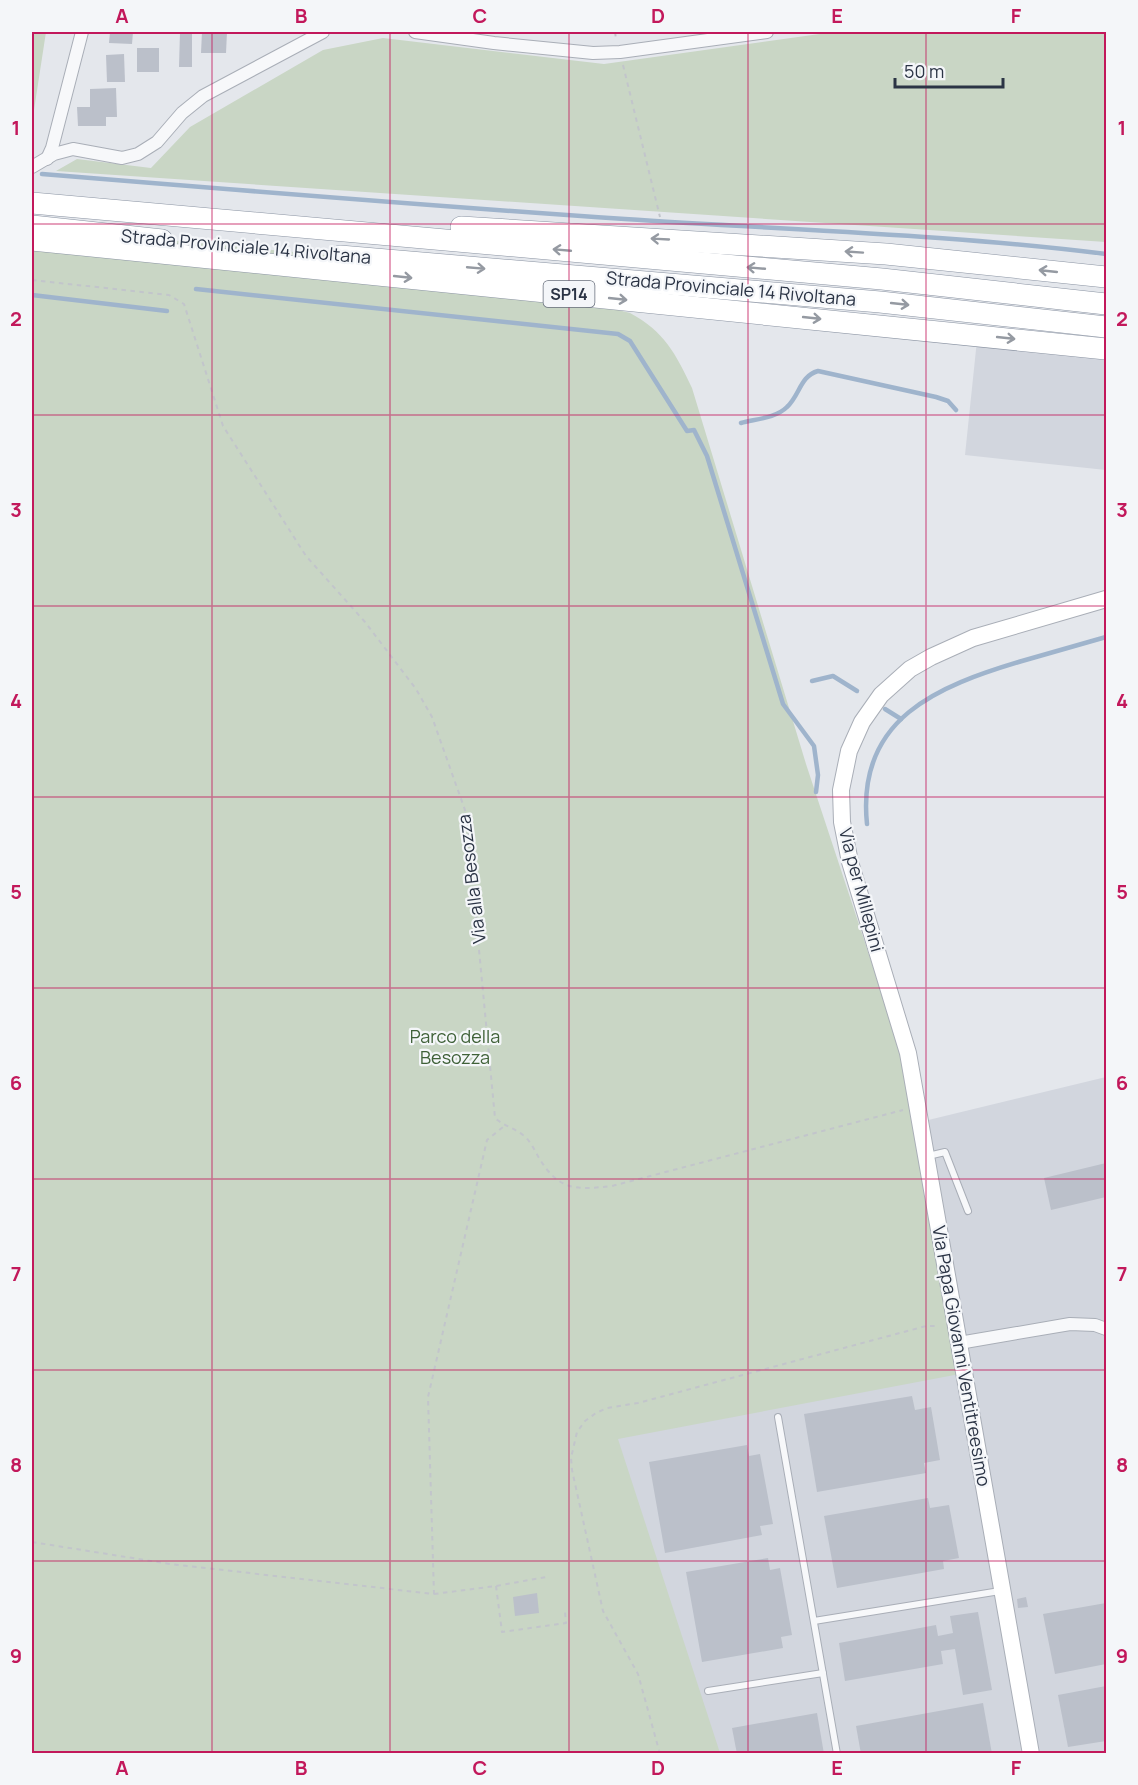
<svg xmlns="http://www.w3.org/2000/svg" width="1138" height="1785" viewBox="0 0 1138 1785" font-family="Manrope,sans-serif">
	<rect width="100%" height="100%" fill="#e4e7ec"/>
	<g fill="#d2d6de">
		<polygon points="977,340 1106,355 1106,470 965,455"/>
		<polygon points="1106,1077 1106,1753 704,1753 616,1437 916,1123"/>
	</g>
	<g fill="#c9d6c5">
		<polygon points="32,32 46,32 32,123"/>
		<polygon points="834,32 1106,32 1106,242 56,171 77,159 151,168 190,127 323,50 383,38 604,64"/>
		<path d="M 32,227 L 451,267 L 630,313 C 664,331 676,354 692,388 L 806,764 L 911,1082 L 965,1373 L 618,1439 L 720,1753 L 32,1753 Z"/>
	</g>
	<g fill="none" stroke-linecap="round" stroke-linejoin="round">
		<g stroke="#9fb4cc" stroke-width="4.5">
			<path d="M 42,174 C 236,190 430,206 625,219 C 786,230 947,234 1106,254"/>
			<polyline points="196,289 618,334 630,341 687,431 694,430 707,456 783,704 814,746 818,775 816,792"/>
			<polyline points="32,295 167,311"/>
			<path d="M 741,423 C 756,419 776,418 787,407 C 800,395 800,376 818,371 L 936,397 L 948,401 L 956,410"/>
			<polyline points="812,681 833,676 857,691"/>
			<polyline points="885,709 901,719"/>
			<path d="M 867,824 C 856,718 938,686 1022,661 C 1050,653 1078,645 1106,637"/>
		</g>
	</g>
	<g fill="#bbc0ca">
		<polygon points="110,32 133,32 132,44 109,43"/>
		<polygon points="180,32 192,32 192,67 179,67"/>
		<polygon points="202,32 227,32 226,53 201,53"/>
		<rect x="137" y="48" width="22" height="24"/>
		<polygon points="124,54 125,82 107,82 106,55"/>
		<polygon points="116,88 117,117 106,117 106,126 78,126 77,107 90,107 90,89"/>
		<polygon points="1106,1163 1106,1197 1051,1210 1044,1178"/>
		<polygon points="912,1396 915,1410 931,1407 940,1460 924,1463 926,1473 817,1492 804,1414"/>
		<polygon points="747,1445 749,1456 760,1454 773,1524 760,1526 762,1535 665,1553 649,1462"/>
		<polygon points="928,1498 930,1508 949,1505 959,1558 943,1561 944,1569 837,1588 824,1516"/>
		<polygon points="768,1558 770,1570 780,1568 792,1635 781,1637 783,1648 702,1662 686,1572"/>
		<polygon points="537,1593 539,1613 515,1616 513,1597"/>
		<polygon points="1026,1597 1028,1607 1018,1608 1017,1599"/>
		<polygon points="1106,1603 1106,1664 1055,1674 1043,1614"/>
		<polygon points="978,1612 992,1690 963,1695 955,1649 941,1651 943,1664 845,1681 839,1643 936,1625 938,1636 953,1633 950,1616"/>
		<polygon points="1106,1686 1106,1741 1068,1747 1058,1695"/>
		<polygon points="983,1703 992,1754 861,1754 856,1726"/>
		<polygon points="817,1713 824,1754 737,1754 732,1728"/>
	</g>
	<g fill="none" stroke-linecap="round" stroke-linejoin="round">
		<g stroke="#a9aeb7" stroke-width="8">
			<g id="lane">
				<polyline points="928,1156 945,1152 968,1211"/>
				<polyline points="778,1417 837,1754"/>
				<polyline points="814,1621 1000,1591"/>
				<polyline points="708,1691 823,1673"/>
			</g>
		</g>
		<g stroke="#a9aeb7" stroke-width="14">
			<g id="street">
				<polyline points="415,32 494,43 593,53 620,52 767,32"/>
				<polyline points="47,159 52,148 82,32"/>
				<polyline points="32,167 54,154 73,149 122,158 138,154 157,142 182,113 203,96 323,32"/>
				<polyline points="959,1343 1070,1324 1095,1325 1106,1329"/>
			</g>
		</g>
		<g stroke="#a9aeb7" stroke-width="18">
			<polyline id="secondary" points="1031,1754 908,1053 850,862 842,822 841,790 849,751 862,722 881,695 910,669 931,657 973,638 1106,599"/>
		</g>
		<g stroke="#8b94a3" stroke-width="22">
			<g id="highway">
				<polyline points="32,203 882,279 1106,304"/>
				<polyline points="32,226 162,240"/>
				<polyline points="461,227 886,254 1106,277"/>
				<polyline points="32,240 1106,349"/>
				<polyline points="340,256 880,302 1106,327"/>
			</g>
		</g>
		<g stroke="#c2c5cb" stroke-width="2" stroke-dasharray="4.5 4.5" stroke-linecap="butt">
			<polyline points="615,32 616,39"/>
			<polyline points="623,65 660,217"/>
			<path d="M 32,280 L 169,295 L 184,304 L 223,426 L 306,556 L 365,622 L 416,689 L 432,717 L 466,813 L 495,1118 C 504,1126 514,1128 523,1135 C 530,1140 535,1151 539,1158 C 559,1191 576,1190 612,1186 L 903,1110"/>
			<polyline points="32,1542 170,1564 434,1594 428,1397 487,1140 503,1127"/>
			<polyline points="496,1586 502,1632 566,1623 565,1612"/>
			<polyline points="434,1594 496,1586 546,1577"/>
			<polyline points="660,1754 638,1674 603,1611 572,1470 571,1458 577,1432 585,1421 596,1413 607,1408 638,1403 926,1326 939,1326"/>
		</g>
		<use href="#lane" stroke="#f7f8fa" stroke-width="6"/>
		<use href="#street" stroke="#f7f8fa" stroke-width="12"/>
		<use href="#secondary" stroke="#fff" stroke-width="16"/>
		<use href="#highway" stroke="#fff" stroke-width="21"/>
	</g>
	<defs><path id="oneway-shaft" d="M-6 0H5M1.5-3L5.5 0L1.5 3" fill="none" stroke-width="1.6" stroke-linecap="round" stroke-linejoin="round" transform="scale(1.5)"/></defs>
	<g stroke="#959aa2">
		<use href="#oneway-shaft" transform="translate(660 239) rotate(-177)"/>
		<use href="#oneway-shaft" transform="translate(562 250) rotate(-175)"/>
		<use href="#oneway-shaft" transform="translate(854 252) rotate(-176)"/>
		<use href="#oneway-shaft" transform="translate(476 268) rotate(5)"/>
		<use href="#oneway-shaft" transform="translate(756 268) rotate(-175)"/>
		<use href="#oneway-shaft" transform="translate(1048 271) rotate(-174)"/>
		<use href="#oneway-shaft" transform="translate(403 277) rotate(6)"/>
		<use href="#oneway-shaft" transform="translate(618 299) rotate(6)"/>
		<use href="#oneway-shaft" transform="translate(900 304) rotate(6)"/>
		<use href="#oneway-shaft" transform="translate(812 318) rotate(6)"/>
		<use href="#oneway-shaft" transform="translate(1006 338) rotate(6)"/>
	</g>
	<path fill="none" stroke="#c2185b" stroke-width="1.5" stroke-opacity="0.55" d="M 212,32 L 212,1754M 390,32 L 390,1754M 569,32 L 569,1754M 748,32 L 748,1754M 926,32 L 926,1754M 32,224 L 1106,224M 32,415 L 1106,415M 32,606 L 1106,606M 32,797 L 1106,797M 32,988 L 1106,988M 32,1179 L 1106,1179M 32,1370 L 1106,1370M 32,1561 L 1106,1561"/>
	<g text-anchor="middle" stroke-width="4.5" stroke-linejoin="round" paint-order="stroke">
		<rect fill="#f4f6f9" stroke="#676e7b" stroke-width="1.5" x="543.5" y="281" width="51" height="26" rx="4.5"/>
		<g font-size="16" font-weight="bold" fill="#2b3445">
			<text x="569" y="300">SP14</text>
		</g>
		<g font-size="18" fill="#2b3445" stroke="#f4f6f9">
			<text transform="translate(246 247) rotate(5)" y="6">Strada Provinciale 14 Rivoltana</text>
			<text transform="translate(731 289) rotate(5)" y="6">Strada Provinciale 14 Rivoltana</text>
			<text transform="translate(472 879) rotate(-97)" y="6">Via alla Besozza</text>
			<text transform="translate(861 890) rotate(75)" y="6">Via per Millepini</text>
			<text transform="translate(961 1356) rotate(80)" y="6">Via Papa Giovanni Ventitreesimo</text>
		</g>
		<g font-size="18" fill="#3f6138" stroke="#f4f6f9">
			<text x="455" y="1043">Parco della<tspan x="455" dy="21">Besozza</tspan></text>
		</g>
	</g>
	<rect width="1138" height="1785" fill="none" stroke="#f4f6f9" stroke-width="66"/>
	<path d="M895 78v9h108v-9" fill="none" stroke="#2b3445" stroke-width="3"/>
	<text x="904" y="78" font-size="18" fill="#2b3445" stroke="#f4f6f9" stroke-width="4.5" paint-order="stroke">50 m</text>
	<rect x="33" y="33" width="1072" height="1719" fill="none" stroke="#c2185b" stroke-width="2"/>
	<g font-size="20" text-anchor="middle" font-weight="bold" fill="#c2185b">
		<text x="122" y="23">A</text>
		<text x="301" y="23">B</text>
		<text x="480" y="23">C</text>
		<text x="658" y="23">D</text>
		<text x="837" y="23">E</text>
		<text x="1016" y="23">F</text>
		<text x="16" y="135">1</text>
		<text x="1122" y="135">1</text>
		<text x="16" y="326">2</text>
		<text x="1122" y="326">2</text>
		<text x="16" y="517">3</text>
		<text x="1122" y="517">3</text>
		<text x="16" y="708">4</text>
		<text x="1122" y="708">4</text>
		<text x="16" y="899">5</text>
		<text x="1122" y="899">5</text>
		<text x="16" y="1090">6</text>
		<text x="1122" y="1090">6</text>
		<text x="16" y="1281">7</text>
		<text x="1122" y="1281">7</text>
		<text x="16" y="1472">8</text>
		<text x="1122" y="1472">8</text>
		<text x="16" y="1663">9</text>
		<text x="1122" y="1663">9</text>
		<text x="122" y="1775">A</text>
		<text x="301" y="1775">B</text>
		<text x="480" y="1775">C</text>
		<text x="658" y="1775">D</text>
		<text x="837" y="1775">E</text>
		<text x="1016" y="1775">F</text>
	</g>
</svg>
